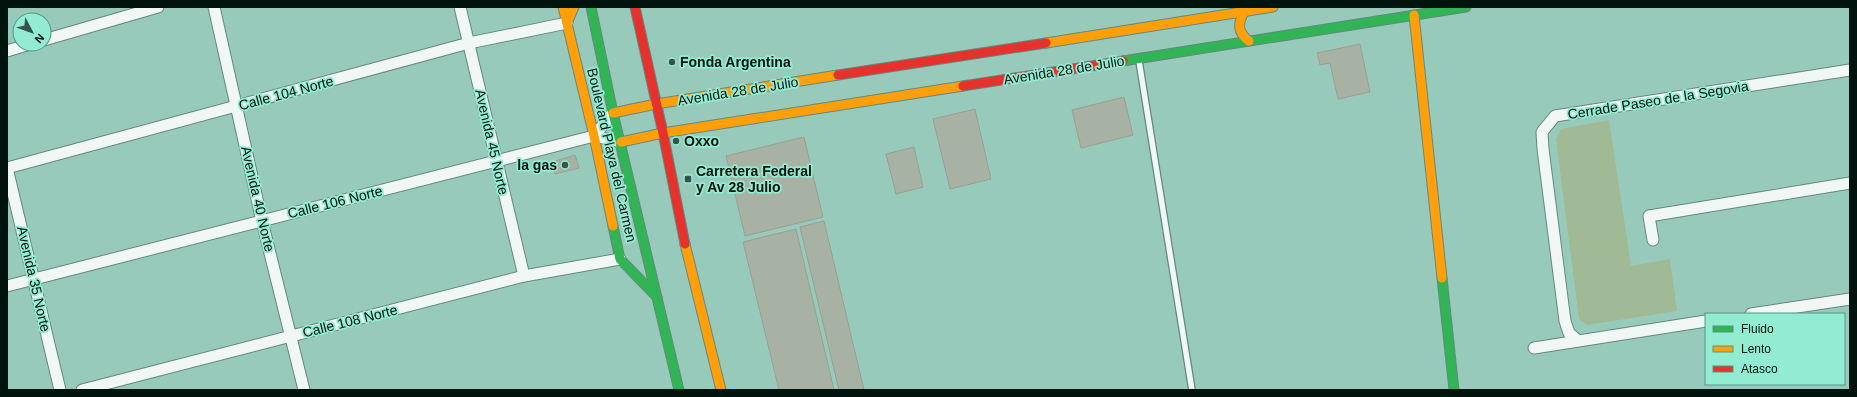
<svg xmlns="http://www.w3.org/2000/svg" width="1857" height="397" viewBox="0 0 1857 397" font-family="Helvetica,sans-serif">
	<rect width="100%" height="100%" fill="#98cabc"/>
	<polygon fill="#a0ba95" points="1609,120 1631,266 1670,259 1677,311 1587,325 1579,319 1556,139 1561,129"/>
	<g fill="#a8b2a4" stroke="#97a193">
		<polygon points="1360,44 1370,92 1338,99 1330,63 1320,65 1317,53"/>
		<polygon points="1124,97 1133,135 1081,148 1072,110"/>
		<polygon points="975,109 991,179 950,189 933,119"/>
		<polygon points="804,137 823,217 745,236 726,156"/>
		<polygon points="914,147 923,187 896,194 886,154"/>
		<polygon points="575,155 579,168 555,174 552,162"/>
		<polygon points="824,221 864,390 839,390 800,227"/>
		<polygon points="796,229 834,390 779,390 743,242"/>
	</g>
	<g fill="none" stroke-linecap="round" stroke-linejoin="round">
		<g stroke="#64897f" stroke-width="8">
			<polyline id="lane" points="1139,61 1192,390"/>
		</g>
		<g stroke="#64897f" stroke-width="13">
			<g id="street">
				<polyline points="214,7 262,221 304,390"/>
				<polyline points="460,7 524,276"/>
				<polyline points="44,40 158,7"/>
				<polyline points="7,51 30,44"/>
				<polyline points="594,136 613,113"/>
				<polyline points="7,168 469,43 567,23"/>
				<polyline points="7,168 60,390"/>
				<polyline points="1653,240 1649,216 1850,183"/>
				<polyline points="7,286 594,136 621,142"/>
				<polyline points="1751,314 1850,299"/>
				<polyline points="1577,340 1569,333 1565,321 1543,149 1542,132 1555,116 1850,70"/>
				<polyline points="1534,348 1706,321"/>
				<polyline points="82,390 524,276 620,259"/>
			</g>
		</g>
		<g stroke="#64897f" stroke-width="11">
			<g id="fast">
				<polyline points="591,7 613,113 679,390"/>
				<polyline points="1123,61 1466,7"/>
				<polyline points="613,226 620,259 657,297"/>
				<polyline points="1442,278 1454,390"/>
			</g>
		</g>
		<g stroke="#64897f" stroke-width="11">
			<g id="slow">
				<polyline points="563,7 594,136 613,226"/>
				<path d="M 1244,12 C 1237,24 1238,33 1249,41"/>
				<polyline points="1414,15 1442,278"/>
				<polyline points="567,23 574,7"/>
				<polyline points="1046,43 1273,7"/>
				<polyline points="613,113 656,104 838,75"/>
				<polyline points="621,142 663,133 963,86"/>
				<polyline points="685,244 721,390"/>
			</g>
		</g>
		<g stroke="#64897f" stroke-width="11">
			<g id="jam">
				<polyline points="635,7 663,133 685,244"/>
				<polyline points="838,75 1046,43"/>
				<polyline points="963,86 1123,61"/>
			</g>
		</g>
		<use href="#lane" stroke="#f0f7f5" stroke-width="5.5"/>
		<use href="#street" stroke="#f0f7f5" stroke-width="11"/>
		<use href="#fast" stroke="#30b455" stroke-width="9"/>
		<use href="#slow" stroke="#ff9f0a" stroke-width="9"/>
		<use href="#jam" stroke="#e5322d" stroke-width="9"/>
	</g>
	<g fill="#35534a" stroke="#91ecd1" stroke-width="1.5">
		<circle cx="672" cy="62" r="4"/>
		<circle cx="676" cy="141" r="4"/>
		<circle cx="565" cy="165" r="4"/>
		<rect x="684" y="175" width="8" height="8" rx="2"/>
	</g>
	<g text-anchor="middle" stroke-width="3.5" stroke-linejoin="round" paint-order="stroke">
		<g font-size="14" font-weight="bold" fill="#00130d" stroke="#91ecd1" text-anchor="start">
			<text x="680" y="67">Fonda Argentina</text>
			<text x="684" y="146">Oxxo</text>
			<text x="557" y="170" text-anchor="end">la gas</text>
			<text x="696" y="176">Carretera Federal<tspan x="696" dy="16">y Av 28 Julio</tspan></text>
		</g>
		<g font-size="14" fill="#00130d" stroke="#91ecd1">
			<text transform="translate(1064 70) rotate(-9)" y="5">Avenida 28 de Julio</text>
			<text transform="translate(738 91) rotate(-9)" y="5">Avenida 28 de Julio</text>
			<text transform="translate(286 93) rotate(-15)" y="5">Calle 104 Norte</text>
			<text transform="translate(1658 100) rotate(-9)" y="5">Cerrade Paseo de la Segovia</text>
			<text transform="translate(492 142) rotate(77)" y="5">Avenida 45 Norte</text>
			<text transform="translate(612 155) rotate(77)" y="5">Boulevard Playa del Carmen</text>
			<text transform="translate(258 199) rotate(77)" y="5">Avenida 40 Norte</text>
			<text transform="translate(335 202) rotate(-14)" y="5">Calle 106 Norte</text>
			<text transform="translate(34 279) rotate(77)" y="5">Avenida 35 Norte</text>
			<text transform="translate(350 321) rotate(-14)" y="5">Calle 108 Norte</text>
		</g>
	</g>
	<rect width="1857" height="397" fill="none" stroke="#00130d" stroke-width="16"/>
	<rect x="1705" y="313" width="140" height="72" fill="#91ecd1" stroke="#579583"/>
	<rect x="1713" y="326" width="20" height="6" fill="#30b455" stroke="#579583"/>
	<text x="1741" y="333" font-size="12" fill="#00130d">Fluido</text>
	<rect x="1713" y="346" width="20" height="6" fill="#ff9f0a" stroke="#579583"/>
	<text x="1741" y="353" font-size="12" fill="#00130d">Lento</text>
	<rect x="1713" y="366" width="20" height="6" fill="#e5322d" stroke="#579583"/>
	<text x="1741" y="373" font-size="12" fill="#00130d">Atasco</text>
	<g transform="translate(32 32) rotate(131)"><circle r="19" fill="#91ecd1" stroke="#579583"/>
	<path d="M0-3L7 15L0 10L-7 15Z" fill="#35534a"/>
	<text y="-6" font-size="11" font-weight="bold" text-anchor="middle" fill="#00130d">N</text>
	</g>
</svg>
